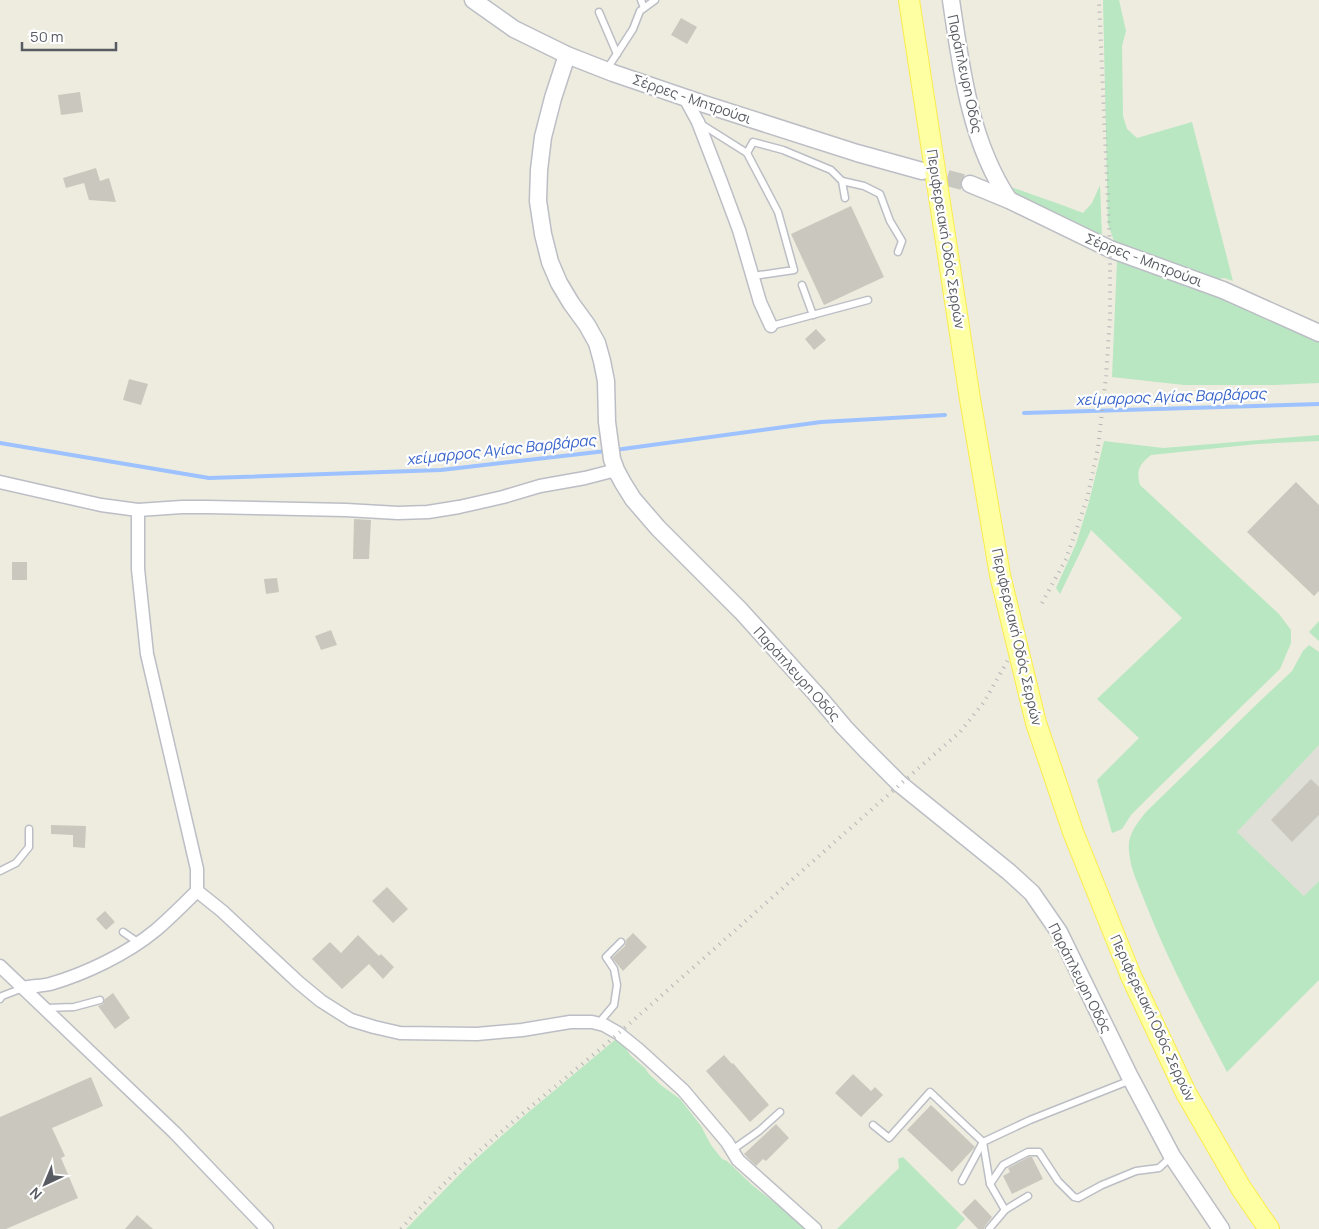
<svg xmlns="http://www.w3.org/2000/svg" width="1319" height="1229" viewBox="0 0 1319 1229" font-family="Manrope,sans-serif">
	<rect width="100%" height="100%" fill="#edecdf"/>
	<polygon fill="#e0dfd7" points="1319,745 1319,881 1305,897 1236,832"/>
	<g fill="#b9e7c2">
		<polygon points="1103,0 1119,0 1126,31 1122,46 1123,116 1127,129 1137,138 1192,122 1233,281 1224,278 1218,279 1119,245 1114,241 1108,224"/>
		<polygon points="1100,185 1102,236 1026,202 1008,186 1062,205 1083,213 1092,203"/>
		<polygon points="1117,261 1238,303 1319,339 1319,383 1275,385 1184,385 1112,377"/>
		<path d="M 1319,435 L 1319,441 L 1257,444 L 1151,455 C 1139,465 1136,470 1140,485 L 1279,614 L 1291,630 L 1291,643 L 1280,669 L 1155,791 L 1131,815 L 1122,829 L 1112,833 L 1097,780 L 1139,738 L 1097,699 L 1182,618 L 1091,530 L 1060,594 L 1056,588 L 1076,544 L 1089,502 L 1104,441 L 1163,448 Z"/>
		<polygon points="1319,621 1319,641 1309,632"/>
		<path d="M 1309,645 L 1319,652 L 1319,745 L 1237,832 L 1304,896 L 1319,881 L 1319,980 L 1227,1072 C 1198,1017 1168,961 1145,902 C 1139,886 1130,869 1129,851 C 1127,835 1137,823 1147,811 L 1260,701 L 1292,671 L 1303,651 Z"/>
		<polygon points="616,1039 622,1043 631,1056 645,1068 649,1074 662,1086 680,1099 701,1126 711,1145 722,1159 727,1161 752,1185 808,1229 406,1229 469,1165 524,1116"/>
		<polygon points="903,1157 965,1219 956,1229 837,1229 899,1168 898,1159"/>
	</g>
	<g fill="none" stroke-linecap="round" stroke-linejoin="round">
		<g stroke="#9dc2ff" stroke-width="4">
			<polyline points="1024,413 1319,404"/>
			<polyline points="0,443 209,478 441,470 606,451"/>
			<polyline points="615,450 821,422 945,415"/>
		</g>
	</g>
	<g fill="#cac8be">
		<polygon points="681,18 697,27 687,44 671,35"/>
		<polygon points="80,92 83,112 61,115 58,95"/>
		<polygon points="96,168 100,181 109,178 116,202 89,200 84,183 66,188 63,178"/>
		<polygon points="851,206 884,277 824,305 791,234"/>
		<polygon points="816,329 826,340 814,350 805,339"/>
		<polygon points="129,379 148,384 141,405 123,400"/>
		<polygon points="1296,482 1319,505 1319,591 1314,596 1247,532"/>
		<polygon points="354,519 371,520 369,559 353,559"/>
		<rect x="12" y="562" width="15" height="18"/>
		<polygon points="277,578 279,592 266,594 264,579"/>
		<polygon points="331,630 337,645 321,650 315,636"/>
		<polygon points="1311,779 1319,787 1319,815 1292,842 1271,820"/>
		<polygon points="51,825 86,826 85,848 73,847 73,835 51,834"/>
		<polygon points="387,887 408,909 393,923 372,901"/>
		<polygon points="105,911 115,922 106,930 96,919"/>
		<polygon points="633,933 647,947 623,971 612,958 625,946 626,940"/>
		<polygon points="358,935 379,956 381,954 394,967 383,979 369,964 342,989 312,959 330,942 341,953"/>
		<polygon points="113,993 130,1018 115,1029 98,1006 103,1004 105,999"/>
		<polygon points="724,1055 732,1064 733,1063 769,1105 750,1122 706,1071"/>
		<polygon points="853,1074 871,1091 875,1087 883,1095 861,1117 835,1093"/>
		<polygon points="91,1077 103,1106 52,1128 65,1156 61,1158 78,1198 6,1229 0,1229 0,1117"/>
		<polygon points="931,1105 975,1147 952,1172 907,1130"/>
		<polygon points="776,1124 789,1138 766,1161 763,1159 756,1166 744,1154"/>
		<polygon points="1029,1157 1032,1157 1043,1179 1012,1194 1003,1176 1010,1172 1008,1168"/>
		<polygon points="975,1199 992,1217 985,1226 984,1229 978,1229 962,1212"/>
		<polygon points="137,1215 153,1229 125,1229"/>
	</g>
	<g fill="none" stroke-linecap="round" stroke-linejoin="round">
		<polyline stroke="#c8c8c0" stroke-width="16" stroke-dasharray="16 8" stroke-linecap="butt" points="924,172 970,184"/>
		<g stroke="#bcbec5" stroke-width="9">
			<g id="service">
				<polyline points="641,0 644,8"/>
				<polyline points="599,12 617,54"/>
				<polyline points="607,69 633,29 640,11 655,0"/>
				<polyline points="701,124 747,153"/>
				<polyline points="842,181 864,186 880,194 890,221 902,241 898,252"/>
				<polyline points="753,276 794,270 778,212 747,153 753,142 783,150 831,170 842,181 845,198"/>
				<polyline points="802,285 813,315"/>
				<polyline points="771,326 868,300"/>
				<polyline points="0,871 16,863 29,847 29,829"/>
				<polyline points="123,932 139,943"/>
				<polyline points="0,999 2,996 23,988"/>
				<polyline points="46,1008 74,1007 100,1000"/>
				<polyline points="598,1024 614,1005 617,985 614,969 606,957 621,942"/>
				<polyline points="873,1125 889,1138 930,1092 983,1142 962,1181"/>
				<polyline points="732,1150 759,1131 780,1112"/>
				<polyline points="990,1184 1003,1165 1028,1152 1039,1152 1058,1181 1074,1197 1078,1198 1102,1185 1136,1171 1159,1168 1171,1157"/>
				<polyline points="1005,1210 990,1184 983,1142 1030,1120 1131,1080"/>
				<polyline points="989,1229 1005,1210 1028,1196"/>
			</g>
		</g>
		<g stroke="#bcbec5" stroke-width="15">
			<g id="minor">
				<polyline points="685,98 698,122 720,179 739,230 760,302 771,326"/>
				<polyline points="0,482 101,505 138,510 182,507 207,507 346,510 398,513 428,512 459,507 503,497 540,486 585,478 616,470"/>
				<polyline points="138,510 138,569 147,654 197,869 197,891 222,911 298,982 321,1001 351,1020 374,1027 400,1033 477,1034 522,1030 570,1022 592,1022 604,1025 618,1033 639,1050 683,1090 727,1142 738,1160 815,1229"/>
				<polyline points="0,966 175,1133 267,1229"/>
				<path d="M 23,988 C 32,986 41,986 50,984 C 85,974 127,954 156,930 C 170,918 184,904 197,891"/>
			</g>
		</g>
		<g stroke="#bcbec5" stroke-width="19">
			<g id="tertiary">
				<polyline points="473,0 514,29 567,55 613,73 704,104 857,153 922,171"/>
				<path d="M 951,0 C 961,68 970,142 1009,200"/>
				<polyline points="567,55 553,98 543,137 539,170 538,201 543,234 550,262 559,283 571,303 587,325 597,343 602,361 606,381 607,422 612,459 616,470 623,483 633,499 658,528 741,611 817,695 844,727 865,749 900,784 1009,872 1032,893 1059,932 1129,1075 1172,1156 1221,1229"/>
				<polyline points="970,184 1009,200 1110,249 1223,290 1319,333"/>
			</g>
		</g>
		<g stroke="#fbeb4a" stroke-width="22">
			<polyline id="primary" points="909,0 970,399 1000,575 1036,723 1073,832 1131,976 1186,1093 1241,1188 1269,1229"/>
		</g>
		<use href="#service" stroke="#fff" stroke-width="6"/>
		<use href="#minor" stroke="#fff" stroke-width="12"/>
		<use href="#tertiary" stroke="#fff" stroke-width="16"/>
		<use href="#primary" stroke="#fdffa2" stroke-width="20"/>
		<g stroke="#b4b4b5" stroke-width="4" stroke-dasharray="1 6" stroke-linecap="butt">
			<polyline points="1042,603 1066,559 1087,499 1098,448 1106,376 1110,317 1110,249 1099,0"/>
			<path d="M 401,1229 C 466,1155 546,1096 620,1032 C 734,932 846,831 960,732 L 984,702 L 1008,660"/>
		</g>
	</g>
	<g text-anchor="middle" stroke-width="4.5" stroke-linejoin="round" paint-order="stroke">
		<g font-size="14" fill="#585b62" stroke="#fff">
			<text transform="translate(965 74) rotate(78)" y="5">Παράπλευρη Οδός</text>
			<text transform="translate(692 99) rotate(19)" y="5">Σέρρες - Μητρούσι</text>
			<text transform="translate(946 239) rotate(81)" y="5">Περιφερειακή Οδός Σερρών</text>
			<text transform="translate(1144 260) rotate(21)" y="5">Σέρρες - Μητρούσι</text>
			<text transform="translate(1017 637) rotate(77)" y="5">Περιφερειακή Οδός Σερρών</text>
			<text transform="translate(797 674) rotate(48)" y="5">Παράπλευρη Οδός</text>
			<text transform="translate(1080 978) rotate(63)" y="5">Παράπλευρη Οδός</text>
			<text transform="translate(1153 1018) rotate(65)" y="5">Περιφερειακή Οδός Σερρών</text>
		</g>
		<g font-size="15" font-style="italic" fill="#3864ca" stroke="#fff">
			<text transform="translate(1171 397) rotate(-2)" y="5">χείμαρρος Αγίας Βαρβάρας</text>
			<text transform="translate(501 450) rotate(-6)" y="5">χείμαρρος Αγίας Βαρβάρας</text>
		</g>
	</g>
	<g transform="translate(45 1184) rotate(224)" stroke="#ffffff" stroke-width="4" paint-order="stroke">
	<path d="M0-4L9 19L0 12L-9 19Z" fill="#585b62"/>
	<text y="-8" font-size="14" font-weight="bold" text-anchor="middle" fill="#585b62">N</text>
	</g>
	<path d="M22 42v8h94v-8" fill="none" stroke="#585b62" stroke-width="2.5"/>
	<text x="30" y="42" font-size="15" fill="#585b62" stroke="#ffffff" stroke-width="4" paint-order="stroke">50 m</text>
</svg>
